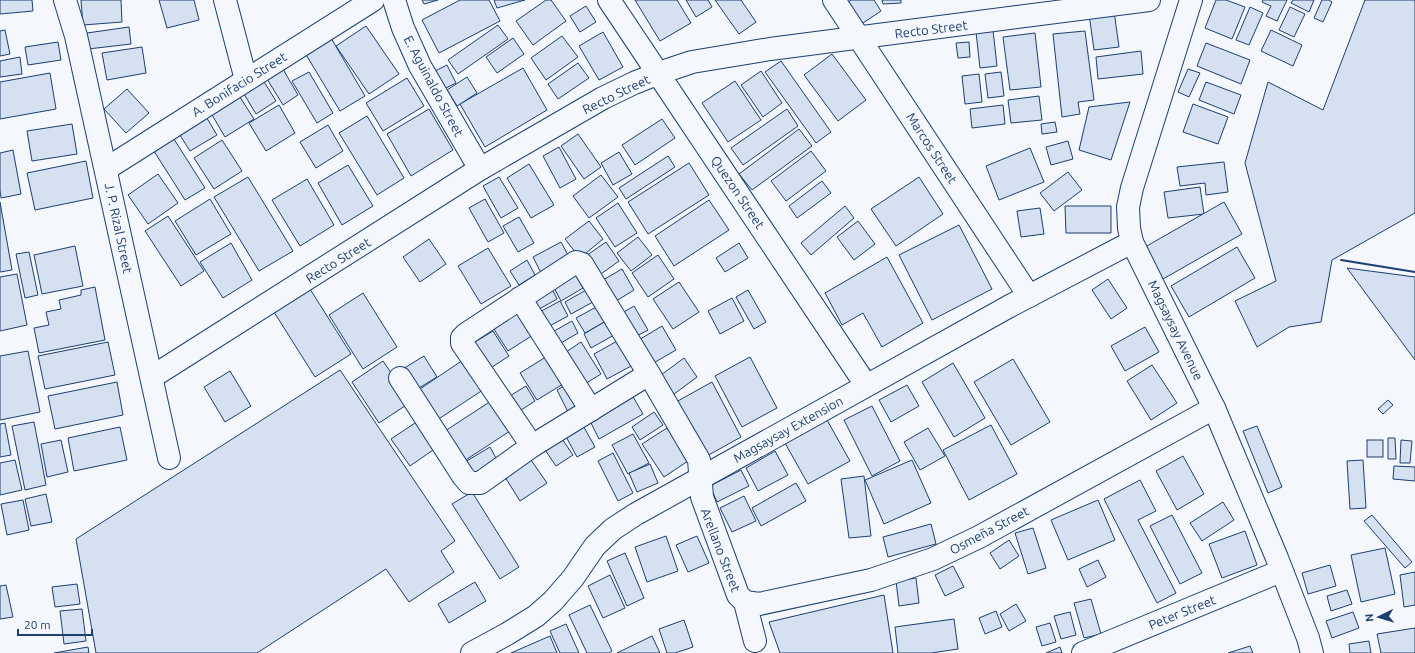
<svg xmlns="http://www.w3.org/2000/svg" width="1415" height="653" viewBox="0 0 1415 653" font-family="Ubuntu,sans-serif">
	<rect width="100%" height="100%" fill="#f4f7fb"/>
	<g fill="#d5e0f0" stroke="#1d3f73">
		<polygon points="0,0 32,0 33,11 0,14"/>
		<polygon points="81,0 121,0 122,22 83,25"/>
		<polygon points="159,0 194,0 199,20 167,28"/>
		<polygon points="422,0 438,0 424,4"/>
		<polygon points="460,0 489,0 500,21 439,53 422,20"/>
		<polygon points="494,0 525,0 497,8"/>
		<polygon points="546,0 551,0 566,21 533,45 516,21"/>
		<polygon points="635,0 677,0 691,23 660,41"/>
		<polygon points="686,0 708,0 712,7 696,17"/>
		<polygon points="715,0 741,0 756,22 739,34"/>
		<polygon points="851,0 874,0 881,11 860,25 846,3"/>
		<polygon points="882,0 901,0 901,3 883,4"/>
		<polygon points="1216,0 1226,0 1245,7 1232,39 1205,28"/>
		<polygon points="1263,0 1287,0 1277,21 1266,16 1271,6 1262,2"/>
		<polygon points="1293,0 1314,0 1309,12 1291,3"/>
		<polygon points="1322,0 1329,0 1332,2 1323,22 1314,18"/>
		<polygon points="1365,0 1415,0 1415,213 1332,260 1321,322 1289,327 1257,347 1235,301 1276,281 1245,163 1268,82 1323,110"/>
		<polygon points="586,6 596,22 580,32 570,16"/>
		<polygon points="1250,7 1263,13 1249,45 1236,40"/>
		<polygon points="1290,7 1305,14 1294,37 1279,30"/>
		<polygon points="1114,11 1119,47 1094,50 1089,14"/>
		<polygon points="498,25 508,39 458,74 448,60"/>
		<polygon points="366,26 399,74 369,94 336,46"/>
		<polygon points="129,27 131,44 88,49 87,33"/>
		<polygon points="5,30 10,54 0,56 0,31"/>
		<polygon points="993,30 997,66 980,68 976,32"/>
		<polygon points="1271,30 1302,45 1293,66 1261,51"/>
		<polygon points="1085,31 1094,100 1078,102 1080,114 1062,117 1053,34"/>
		<polygon points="603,32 623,67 599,80 579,46"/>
		<polygon points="1035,33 1041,87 1010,90 1003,37"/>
		<polygon points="562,36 578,57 546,80 531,58"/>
		<polygon points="331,38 365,96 340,111 305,53"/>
		<polygon points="513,38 524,54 497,73 486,57"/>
		<polygon points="58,42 61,60 28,65 25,47"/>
		<polygon points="969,42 970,57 958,58 956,43"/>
		<polygon points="1206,43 1250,60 1241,84 1197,66"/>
		<polygon points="142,47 146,73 107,80 102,53"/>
		<polygon points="1141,51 1143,74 1098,79 1096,57"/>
		<polygon points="832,54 866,100 838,121 804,75"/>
		<polygon points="20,57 22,74 0,77 0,61"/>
		<polygon points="781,61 831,132 816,143 765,72"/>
		<polygon points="578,63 589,78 558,99 548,84"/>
		<polygon points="280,64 298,95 283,105 264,74"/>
		<polygon points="447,65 456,83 442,90 433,72"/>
		<polygon points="523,68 547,110 485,147 460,104"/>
		<polygon points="1188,69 1200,73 1189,97 1178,92"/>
		<polygon points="761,71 782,103 763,117 741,85"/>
		<polygon points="309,72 333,113 317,123 292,81"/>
		<polygon points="1001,72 1004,96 988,98 985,74"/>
		<polygon points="50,73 56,109 0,119 0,82"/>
		<polygon points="979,74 982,102 965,104 962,76"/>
		<polygon points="261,77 276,101 256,114 241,89"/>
		<polygon points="467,77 477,93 457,106 447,90"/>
		<polygon points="407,78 424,106 383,131 366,103"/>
		<polygon points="735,81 761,120 728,142 702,103"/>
		<polygon points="1206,82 1241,95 1234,114 1199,100"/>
		<polygon points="127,89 149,113 126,133 104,109"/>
		<polygon points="236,91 254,119 225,137 208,108"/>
		<polygon points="1039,96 1042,120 1011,123 1008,100"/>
		<polygon points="1130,102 1111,160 1079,150 1089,107"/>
		<polygon points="1193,104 1228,117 1218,144 1183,132"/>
		<polygon points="279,105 295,133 266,151 249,123"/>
		<polygon points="1003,105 1005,124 972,128 970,109"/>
		<polygon points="429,109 453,150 411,176 387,134"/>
		<polygon points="787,109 798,126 743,165 731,148"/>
		<polygon points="205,115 217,135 190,151 178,132"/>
		<polygon points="367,116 404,178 377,195 339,133"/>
		<polygon points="662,119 675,138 635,165 622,145"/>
		<polygon points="1055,122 1057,132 1042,134 1041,124"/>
		<polygon points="72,124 77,154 32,161 27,131"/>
		<polygon points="328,125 343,151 316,168 300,142"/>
		<polygon points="799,129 812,146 752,190 739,174"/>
		<polygon points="578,134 601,167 584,179 561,146"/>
		<polygon points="172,136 205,188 185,200 152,148"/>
		<polygon points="222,140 242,171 214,189 194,158"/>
		<polygon points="1068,141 1073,159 1051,165 1046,147"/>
		<polygon points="559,147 576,179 560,188 543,156"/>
		<polygon points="1030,148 1044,182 999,200 986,166"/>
		<polygon points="13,150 21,194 1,198 0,190 0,153"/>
		<polygon points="811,151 826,171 786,201 771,181"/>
		<polygon points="619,152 632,174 613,185 601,163"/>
		<polygon points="668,156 675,167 626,199 619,188"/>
		<polygon points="86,161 93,198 35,210 27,173"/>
		<polygon points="1224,162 1228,192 1206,195 1205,183 1180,186 1177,167"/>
		<polygon points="689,163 709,195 648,234 628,202"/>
		<polygon points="529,164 554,205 531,218 507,178"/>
		<polygon points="348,165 373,206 342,225 318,183"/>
		<polygon points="1068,172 1082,190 1054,211 1040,193"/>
		<polygon points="158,174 178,203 148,224 128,195"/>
		<polygon points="601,175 618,197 589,218 573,196"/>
		<polygon points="248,177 293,251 259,271 214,197"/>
		<polygon points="499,177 518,208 501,218 483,186"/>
		<polygon points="919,177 943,214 896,246 871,209"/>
		<polygon points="307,179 334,225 300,246 272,200"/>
		<polygon points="822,181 831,193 797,218 789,206"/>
		<polygon points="1200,187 1204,214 1168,218 1164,192"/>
		<polygon points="210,199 231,234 196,255 175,221"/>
		<polygon points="485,199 504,233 488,242 469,208"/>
		<polygon points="709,200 729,230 674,266 655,236"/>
		<polygon points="0,202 12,270 0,272"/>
		<polygon points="1224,202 1242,234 1163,279 1145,247"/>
		<polygon points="618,203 637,233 615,247 596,218"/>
		<polygon points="845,206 854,218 811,255 801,243"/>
		<polygon points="1065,206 1111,206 1111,233 1066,233"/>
		<polygon points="1040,208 1044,234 1021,237 1017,211"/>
		<polygon points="168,216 204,271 181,286 145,231"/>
		<polygon points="519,217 534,243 518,252 503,226"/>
		<polygon points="589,221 603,239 580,258 565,239"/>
		<polygon points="858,221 875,244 854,260 837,237"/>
		<polygon points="959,225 992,289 932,320 899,255"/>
		<polygon points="638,237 652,255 631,271 617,253"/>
		<polygon points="429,239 446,264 420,282 403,257"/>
		<polygon points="561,242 569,257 541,273 533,257"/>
		<polygon points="606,242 619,261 594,279 580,260"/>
		<polygon points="231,243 252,280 223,298 200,262"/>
		<polygon points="739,243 748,258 725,272 716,258"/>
		<polygon points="75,246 83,286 42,294 34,255"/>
		<polygon points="1237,247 1255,278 1189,317 1171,286"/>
		<polygon points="488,248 511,286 481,304 458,266"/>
		<polygon points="29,252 38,295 25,298 16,254"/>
		<polygon points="658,255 674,279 648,297 632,273"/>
		<polygon points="887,257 923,323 882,347 863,313 842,325 825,293"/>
		<polygon points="527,260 535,275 519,285 510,271"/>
		<polygon points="1347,268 1415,277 1415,360"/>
		<polygon points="622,269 634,290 608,306 596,284"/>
		<polygon points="573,270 583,288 561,301 551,282"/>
		<polygon points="17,274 27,325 0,331 0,277"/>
		<polygon points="1108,279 1127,308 1111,319 1092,290"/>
		<polygon points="679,282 699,312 673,329 653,299"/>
		<polygon points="550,285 557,299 534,312 526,298"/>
		<polygon points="95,287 105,340 39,353 34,328 49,325 46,312 61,309 59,300 81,295 81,290"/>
		<polygon points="310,289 351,354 315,377 274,312"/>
		<polygon points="586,290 593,302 571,314 565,302"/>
		<polygon points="748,290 766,322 754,329 736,297"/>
		<polygon points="363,293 397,347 363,369 329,315"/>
		<polygon points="732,298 744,321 720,334 708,311"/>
		<polygon points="560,301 568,316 544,329 536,314"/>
		<polygon points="517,305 536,333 508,351 490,323"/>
		<polygon points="598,306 606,321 585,333 576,318"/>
		<polygon points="634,306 648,330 633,338 619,315"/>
		<polygon points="572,321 578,333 554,347 547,335"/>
		<polygon points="606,321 614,335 591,348 584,334"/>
		<polygon points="662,326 676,350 650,365 637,341"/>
		<polygon points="1145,327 1159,352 1125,371 1111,346"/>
		<polygon points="493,331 509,356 486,371 470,345"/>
		<polygon points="619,340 633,365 607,379 594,354"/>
		<polygon points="108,342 115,375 45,389 38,356"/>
		<polygon points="581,342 601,374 583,385 563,354"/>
		<polygon points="28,351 40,412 0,420 0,356"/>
		<polygon points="424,356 437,377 414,391 401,370"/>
		<polygon points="546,357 563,384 537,400 520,373"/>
		<polygon points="750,357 777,408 742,427 715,376"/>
		<polygon points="466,358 486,388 434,422 414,393"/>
		<polygon points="684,358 697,377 670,397 657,378"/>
		<polygon points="1013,359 1050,422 1011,445 974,382"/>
		<polygon points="383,361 411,402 379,423 352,382"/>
		<polygon points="953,363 985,418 954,437 922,382"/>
		<polygon points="1152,365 1177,403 1151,420 1127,381"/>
		<polygon points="340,370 455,541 441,551 454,572 409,602 386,569 257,653 96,653 76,539"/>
		<polygon points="230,371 251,406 225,422 204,387"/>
		<polygon points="117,382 123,415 55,429 48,396"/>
		<polygon points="571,382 584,406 569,414 557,390"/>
		<polygon points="712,382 741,437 705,457 676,402"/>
		<polygon points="907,385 919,406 891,422 879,400"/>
		<polygon points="526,386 535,401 515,414 505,399"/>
		<polygon points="632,395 643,414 599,439 589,419"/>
		<polygon points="1388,400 1393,405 1383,414 1378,409"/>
		<polygon points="491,401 510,431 461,463 442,433"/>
		<polygon points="872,406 900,461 872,476 844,420"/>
		<polygon points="654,412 663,425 640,440 632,427"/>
		<polygon points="827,420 850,461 808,484 785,443"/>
		<polygon points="418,421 436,448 410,466 391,439"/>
		<polygon points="34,422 46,485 25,490 12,426"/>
		<polygon points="581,422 595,447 577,457 563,431"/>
		<polygon points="5,423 11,455 0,457 0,424"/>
		<polygon points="991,425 1017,474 969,500 943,450"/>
		<polygon points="1257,426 1282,487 1268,493 1243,431"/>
		<polygon points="120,427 127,460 74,471 68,438"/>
		<polygon points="667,428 688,461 664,477 642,444"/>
		<polygon points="928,428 945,456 920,470 904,442"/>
		<polygon points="633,434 649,463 628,474 612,445"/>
		<polygon points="560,436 573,455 556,466 543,447"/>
		<polygon points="1388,438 1395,438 1396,459 1388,459"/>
		<polygon points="61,440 68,472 47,477 41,444"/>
		<rect x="1367" y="440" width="16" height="17"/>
		<polygon points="1401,440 1412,441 1410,463 1400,463"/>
		<polygon points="490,447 498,462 469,480 460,465"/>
		<polygon points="775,451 788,475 758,491 746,468"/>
		<polygon points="613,453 633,493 618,501 598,461"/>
		<polygon points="1183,456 1204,494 1177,510 1156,471"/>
		<polygon points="15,460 22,490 0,495 0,463"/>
		<polygon points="531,460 547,483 520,501 505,477"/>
		<polygon points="912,460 931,503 884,524 865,480"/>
		<polygon points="1363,460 1366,508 1350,509 1347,461"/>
		<polygon points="650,464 658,483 637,492 629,473"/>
		<polygon points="1394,466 1415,467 1415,481 1393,479"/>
		<polygon points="741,470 749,486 717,502 710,486"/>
		<polygon points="864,476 871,536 849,538 841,479"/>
		<polygon points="1140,480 1156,511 1138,520 1176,593 1157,603 1104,499"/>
		<polygon points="796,483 806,501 761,526 752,508"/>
		<polygon points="472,492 519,567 500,579 452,504"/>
		<polygon points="46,494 52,522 31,526 25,499"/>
		<polygon points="744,496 756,521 732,532 720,508"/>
		<polygon points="23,500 29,530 7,535 1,504"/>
		<polygon points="1098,500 1115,540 1068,560 1051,520"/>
		<polygon points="1223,502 1234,520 1202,541 1190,523"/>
		<polygon points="1172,515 1202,573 1180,584 1150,526"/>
		<polygon points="1372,515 1412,562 1405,568 1364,521"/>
		<polygon points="931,524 936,544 888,557 883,537"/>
		<polygon points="1033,528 1046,568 1028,574 1015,533"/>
		<polygon points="1245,531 1257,565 1222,578 1209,544"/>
		<polygon points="666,536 678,571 647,582 635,547"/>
		<polygon points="697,536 709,563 688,572 676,545"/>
		<polygon points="1009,540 1019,556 1000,569 990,553"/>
		<polygon points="1385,548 1395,594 1361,602 1351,555"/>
		<polygon points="625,553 644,598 627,606 607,561"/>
		<polygon points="1098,560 1106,577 1087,587 1079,569"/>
		<polygon points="1330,565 1336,586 1308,594 1302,573"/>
		<polygon points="953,566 964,587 945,596 935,575"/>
		<polygon points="1415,572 1415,605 1404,607 1400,575"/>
		<polygon points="610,575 625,608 603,618 588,586"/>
		<polygon points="916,578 919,603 899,606 896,581"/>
		<polygon points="475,582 486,601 449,623 438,604"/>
		<polygon points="77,584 80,604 55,607 52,587"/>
		<polygon points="6,585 13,617 0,619 0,586"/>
		<polygon points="1347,590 1352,604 1331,611 1327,596"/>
		<polygon points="884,595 893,653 780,653 769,622"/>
		<polygon points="1091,599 1101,634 1084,638 1074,603"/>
		<polygon points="1016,604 1026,621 1009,631 1000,614"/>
		<polygon points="590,605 612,651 609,653 587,653 569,615"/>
		<polygon points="82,609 86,641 64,644 60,611"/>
		<polygon points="996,611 1002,627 985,634 979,618"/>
		<polygon points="1070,612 1076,635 1061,639 1054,616"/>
		<polygon points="1353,612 1359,628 1332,638 1326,621"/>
		<polygon points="954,619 958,649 931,653 898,653 895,627"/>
		<polygon points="684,620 693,647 675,653 667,653 659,629"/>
		<polygon points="1050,623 1056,642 1042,646 1036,627"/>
		<polygon points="566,624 579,653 560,653 550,631"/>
		<polygon points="1415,628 1415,653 1381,653 1377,634"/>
		<polygon points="550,636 557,653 511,653"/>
		<polygon points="652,636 660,653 617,653"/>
		<polygon points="1369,641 1371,653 1350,653 1349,644"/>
		<polygon points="1250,646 1253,653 1228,653"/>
		<polygon points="88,647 89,653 54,653"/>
		<polygon points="1060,647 1062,653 1046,653"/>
	</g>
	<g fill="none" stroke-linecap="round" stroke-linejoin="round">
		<g stroke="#1d3f73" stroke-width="24">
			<g id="minor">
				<polyline points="65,0 76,36 169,458"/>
				<polyline points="225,0 246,80"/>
				<polyline points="394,0 403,28 420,66 480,169"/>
				<polyline points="609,0 866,385"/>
				<polyline points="834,0 1029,296"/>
				<polyline points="106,169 373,0"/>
				<polyline points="520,298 591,410"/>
				<polyline points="152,377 480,169 603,98 634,83 659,73 692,62 770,49 1149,0"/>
				<polyline points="400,378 463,476 469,483 480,483 532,446 649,374"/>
				<polyline points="532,446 462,343 462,338 466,334 576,262 582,264 649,374 699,460 702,497 738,595 745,602 755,641"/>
				<polyline points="745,602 759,604 871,580 933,559 979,537 1214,408"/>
				<polyline points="472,653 507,634 536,616 553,601 573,578 595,546 613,529 636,514 1008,307 1132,242"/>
				<polyline points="1083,653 1281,571"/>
			</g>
		</g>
		<g stroke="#1d3f73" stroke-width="24">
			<polyline id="tertiary" points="1191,0 1132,188 1128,207 1129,228 1132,242 1214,408 1277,558 1308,638 1312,653"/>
		</g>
		<use href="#minor" stroke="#f4f7fb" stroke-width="22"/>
		<use href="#tertiary" stroke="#f4f7fb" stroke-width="22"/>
		<polyline stroke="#1d3f73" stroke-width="2" points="1341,260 1415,272"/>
	</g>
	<g text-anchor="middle" stroke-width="3" stroke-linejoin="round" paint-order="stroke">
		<g font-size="13" fill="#1d3f73" stroke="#f4f7fb">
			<text transform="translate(931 29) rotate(-7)" y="5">Recto Street</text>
			<text transform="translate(239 84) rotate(-32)" y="5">A. Bonifacio Street</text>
			<text transform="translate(434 86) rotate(62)" y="5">E. Aguinaldo Street</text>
			<text transform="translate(616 94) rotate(-26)" y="5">Recto Street</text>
			<text transform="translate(932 148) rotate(57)" y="5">Marcos Street</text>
			<text transform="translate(738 192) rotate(56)" y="5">Quezon Street</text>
			<text transform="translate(119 228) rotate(78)" y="5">J. P. Rizal Street</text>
			<text transform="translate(338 260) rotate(-32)" y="5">Recto Street</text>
			<text transform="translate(1176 330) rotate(64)" y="5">Magsaysay Avenue</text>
			<text transform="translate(788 429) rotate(-29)" y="5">Magsaysay Extension</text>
			<text transform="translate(989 530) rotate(-28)" y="5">Osmeña Street</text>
			<text transform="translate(721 550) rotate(69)" y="5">Arellano Street</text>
			<text transform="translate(1182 612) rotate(-22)" y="5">Peter Street</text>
		</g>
	</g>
	<g transform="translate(1379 617) rotate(265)" stroke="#f4f7fb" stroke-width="3" paint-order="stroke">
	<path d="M0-3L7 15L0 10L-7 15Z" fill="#1d3f73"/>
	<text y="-6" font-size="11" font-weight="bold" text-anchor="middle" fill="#1d3f73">N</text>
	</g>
	<path d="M18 629v6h74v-6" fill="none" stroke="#1d3f73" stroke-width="2"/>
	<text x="24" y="629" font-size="12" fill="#1d3f73" stroke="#f4f7fb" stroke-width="3" paint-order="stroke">20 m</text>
</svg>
